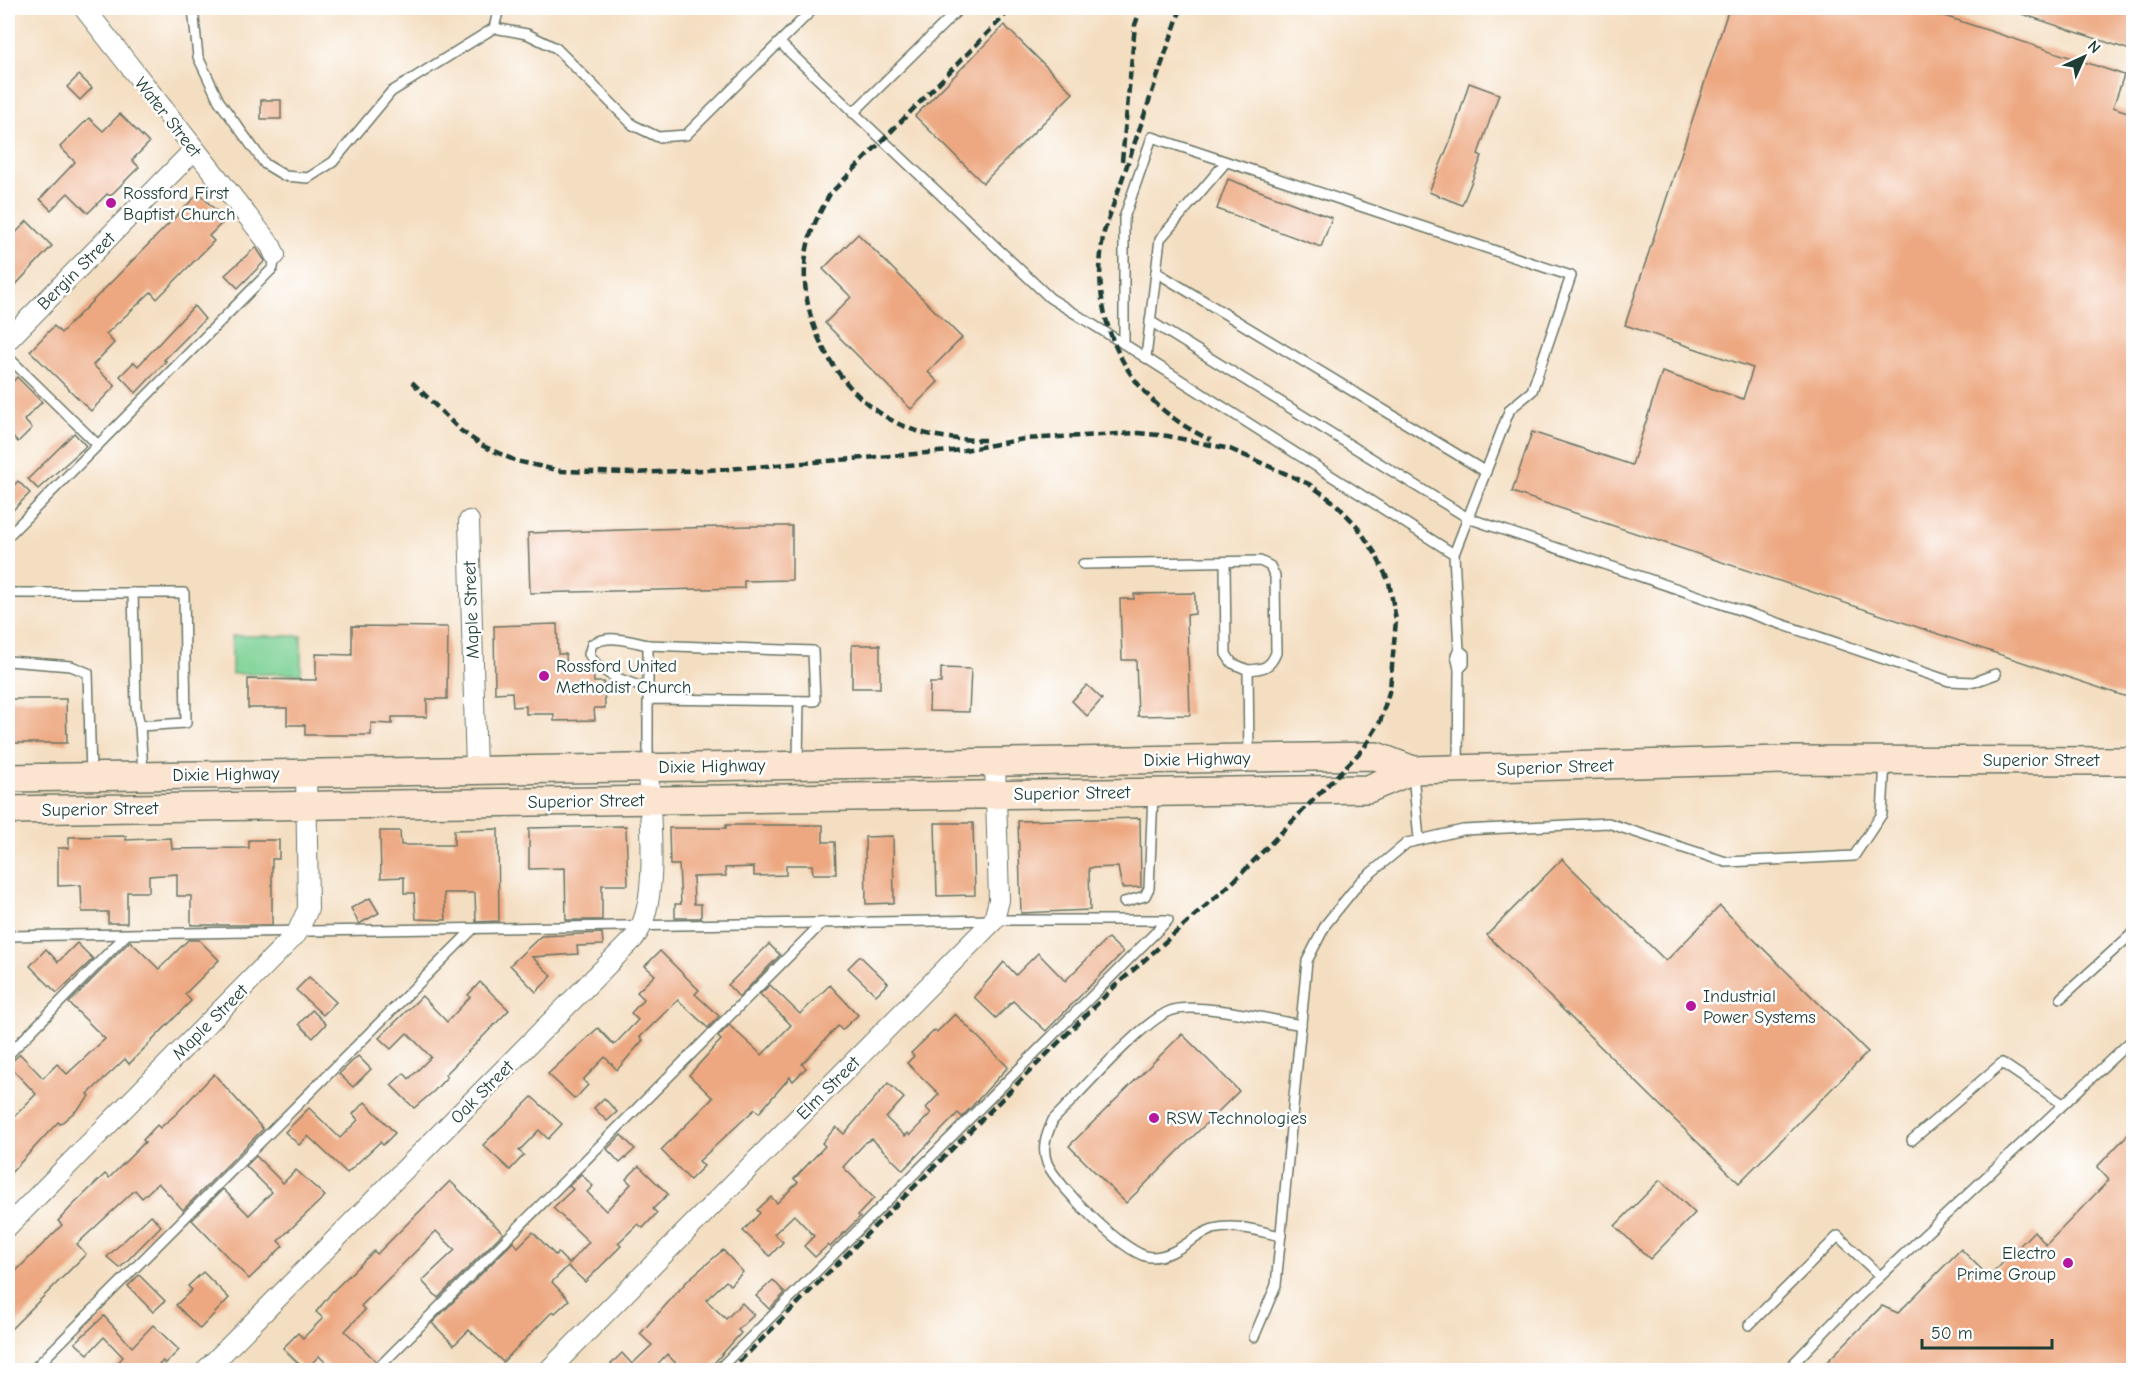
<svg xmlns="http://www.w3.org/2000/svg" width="2141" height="1378" viewBox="0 0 2141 1378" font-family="'Comic Neue',sans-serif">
	<rect width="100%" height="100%" fill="#fff"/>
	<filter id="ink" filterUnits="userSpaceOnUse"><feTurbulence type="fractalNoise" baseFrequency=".0167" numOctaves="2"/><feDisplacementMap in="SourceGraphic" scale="12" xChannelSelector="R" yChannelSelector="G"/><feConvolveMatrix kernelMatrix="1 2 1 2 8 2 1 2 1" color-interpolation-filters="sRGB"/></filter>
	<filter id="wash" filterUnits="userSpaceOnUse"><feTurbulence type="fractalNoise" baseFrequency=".008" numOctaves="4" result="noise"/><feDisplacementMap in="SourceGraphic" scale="24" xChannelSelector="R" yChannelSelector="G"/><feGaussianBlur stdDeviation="1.35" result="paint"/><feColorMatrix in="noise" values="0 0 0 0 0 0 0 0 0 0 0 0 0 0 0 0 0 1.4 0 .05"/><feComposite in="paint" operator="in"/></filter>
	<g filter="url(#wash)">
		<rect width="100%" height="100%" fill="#f4dec1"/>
		<rect fill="#7ed295" stroke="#4e8864" stroke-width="1.5" x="232" y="636" width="69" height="38"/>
		<g id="blocks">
			<g fill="#eda881">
				<polygon points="1729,8 1920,8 2124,75 2113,107 2133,114 2133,699 1512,492 1532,432 1632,465 1662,372 1743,399 1753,368 1625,325"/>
				<polygon points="2011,8 2133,8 2133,51 2010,10"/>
				<polygon points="1004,25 1073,93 983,183 915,116"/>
				<polygon points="79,75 92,88 80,100 67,87"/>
				<polygon points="1469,83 1499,94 1478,154 1482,156 1462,205 1429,192 1453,134"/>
				<rect x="261" y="100" width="20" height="19"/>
				<polygon points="120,114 149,143 132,160 139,167 110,196 107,194 88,213 68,193 51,210 40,199 75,162 60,147 89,118 103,131"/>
				<polygon points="1228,179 1332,218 1321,247 1217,209"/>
				<polygon points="199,193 225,220 209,236 214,241 157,299 151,292 106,334 114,343 93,365 115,386 91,411 30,351 54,326 61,333"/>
				<polygon points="27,221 52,246 8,293 8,241"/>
				<polygon points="858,234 962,338 928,372 938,382 911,409 825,323 851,297 823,269"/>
				<polygon points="256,247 265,261 238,288 225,275"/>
				<polygon points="194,306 205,319 164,360 166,361 136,393 120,376 134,362 138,366"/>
				<polygon points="17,377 42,402 24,420 32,428 18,442 8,431 8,387"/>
				<polygon points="74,433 86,446 38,489 28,479"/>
				<polygon points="18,481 30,493 8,515 8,491"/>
				<polygon points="749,526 792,526 792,580 744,581 744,588 530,593 528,533"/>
				<polygon points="1195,593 1195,614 1187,615 1190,715 1138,716 1136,660 1122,660 1120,599 1134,599 1134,594"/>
				<polygon points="557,624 558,654 566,654 567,671 593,670 594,682 604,682 605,708 594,708 595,720 554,721 554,714 526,714 526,706 513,707 512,692 495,693 494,626"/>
				<polygon points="352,626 448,627 447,699 427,699 427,717 392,717 392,724 371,723 371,735 305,735 305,725 287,725 287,708 248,708 248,679 316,680 316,654 352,655"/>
				<rect x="852" y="645" width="28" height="43"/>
				<polygon points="941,668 971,669 969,712 929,711 930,683 941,683"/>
				<polygon points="1087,685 1102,699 1087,716 1072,701"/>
				<polygon points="8,699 66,699 67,743 8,743"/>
				<polygon points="1140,818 1141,887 1122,888 1118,867 1089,868 1090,910 1021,913 1018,821"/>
				<polygon points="935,823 973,823 975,895 937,896"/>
				<polygon points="726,825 823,825 823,842 835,842 836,874 813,874 812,865 786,865 786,875 754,876 754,867 725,868 726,876 693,877 694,904 701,904 701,918 675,918 675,904 681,904 679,865 670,865 669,828 726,828"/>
				<polygon points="626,826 628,885 602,885 602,920 566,920 565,868 529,869 529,828"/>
				<polygon points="498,829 499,921 476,922 475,893 444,893 446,920 416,919 414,893 404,893 404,877 381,878 380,831 400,831 401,845 454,845 454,830"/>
				<polygon points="126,836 126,840 171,838 172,849 249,848 249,840 279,840 279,859 272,859 272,925 191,925 191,896 177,896 177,874 149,876 149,892 127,892 127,923 108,923 108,912 82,912 81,885 58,886 58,848 69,848 69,837"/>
				<polygon points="893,836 894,903 866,904 865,837"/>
				<polygon points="1562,859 1666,961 1720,906 1868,1052 1739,1183 1487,935"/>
				<polygon points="370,898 379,913 359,924 351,908"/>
				<polygon points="602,933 603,945 577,946 578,954 532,957 552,976 536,992 510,965 541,936"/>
				<polygon points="1108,938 1123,952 1046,1031 1013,1001 996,1018 974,997 1004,962 1016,975 1038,953 1065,981"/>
				<polygon points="188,940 199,940 219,960 185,994 191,1001 129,1064 125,1059 88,1094 90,1096 78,1109 60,1124 58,1122 8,1176 8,1110 14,1117 36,1094 8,1065 20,1054 43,1078 57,1064 67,1074 105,1039 69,1003 130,941 159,969"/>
				<polygon points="77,943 93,959 57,993 30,966 46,949 58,962"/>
				<polygon points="769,944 780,955 739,997 728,985"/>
				<polygon points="660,951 699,990 695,994 719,1016 708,1028 678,1000 640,1037 643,1040 617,1070 605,1057 583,1080 588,1085 575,1099 548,1074 598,1028 614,1045 638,1020 631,1013 644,999 637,992 655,975 645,966"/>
				<polygon points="860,956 888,983 876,995 848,968"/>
				<polygon points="309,977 336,1002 323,1015 296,990"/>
				<polygon points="480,982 509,1010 445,1075 447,1077 433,1092 414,1108 391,1085 404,1073 409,1079 431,1057 407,1033 391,1049 379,1038 422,996 447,1022 470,997 468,995"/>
				<polygon points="770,985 800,1014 830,985 858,1015 842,1030 838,1026 802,1064 806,1068 793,1081 790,1077 759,1113 755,1109 699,1161 704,1166 690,1180 661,1150 713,1098 689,1075 721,1040 718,1037 729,1025 762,1055 791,1025 760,994"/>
				<polygon points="312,1010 326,1024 313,1038 299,1024"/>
				<polygon points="955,1014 1008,1067 962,1117 958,1113 903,1170 872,1139 866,1142 843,1167 874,1198 858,1215 860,1217 830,1247 828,1245 815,1257 804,1246 814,1236 794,1215 774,1234 783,1242 770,1256 743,1231 760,1213 757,1210 771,1197 777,1203 798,1182 794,1179 825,1146 822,1143 836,1127 844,1134 888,1083 904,1098 886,1118 905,1136 908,1133 910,1135 931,1113 926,1108 939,1094 907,1063 914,1056 911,1053 935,1030 937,1032"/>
				<polygon points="1182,1034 1239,1091 1126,1203 1069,1146"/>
				<polygon points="358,1056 371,1069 353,1087 339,1074"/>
				<polygon points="214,1074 263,1129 183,1210 158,1183 142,1198 135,1190 77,1244 86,1254 8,1332 8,1279 62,1225 58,1221 72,1206 105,1174 109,1178 145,1142 143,1140 157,1125 160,1128 176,1114"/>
				<polygon points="532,1097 562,1124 548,1139 539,1130 519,1151 524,1155 510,1170 483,1145"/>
				<polygon points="604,1098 617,1112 607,1121 594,1108"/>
				<polygon points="365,1102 395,1133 383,1145 380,1142 347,1173 308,1136 299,1145 285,1132 309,1108 340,1138 358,1120 353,1114"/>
				<polygon points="2133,1129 2133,1371 1818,1371 1882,1306 1898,1313 1961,1249 1989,1277 2034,1231 2046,1245 2109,1180 2097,1167"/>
				<polygon points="621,1135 635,1149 620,1163 607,1149"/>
				<polygon points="256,1156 283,1183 296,1170 325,1196 278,1241 283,1246 249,1279 192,1220 223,1189 249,1215 272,1192 246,1166"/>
				<polygon points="639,1166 668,1194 653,1209 657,1213 643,1228 638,1224 618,1243 621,1246 585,1282 568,1266 552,1282 569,1300 555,1313 553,1311 503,1362 469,1330 454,1345 432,1323 513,1242 518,1247 533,1232 555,1255 558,1253 569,1264 589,1242 553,1208 573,1189 569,1186 581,1174 593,1186 587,1192 606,1211 631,1184 626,1179"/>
				<polygon points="1660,1180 1695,1213 1650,1259 1615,1226"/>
				<polygon points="450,1181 503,1233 438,1298 422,1281 455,1250 436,1231 361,1306 365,1310 345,1331 376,1361 369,1371 334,1371 319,1356 305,1370 283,1348 298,1333 303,1338 323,1318 316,1312 332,1292 374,1251 377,1254"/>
				<polygon points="151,1215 161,1226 120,1268 107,1257"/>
				<polygon points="723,1250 743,1272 730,1285 726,1281 706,1300 726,1319 742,1303 754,1315 738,1330 741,1333 707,1371 683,1371 667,1354 651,1371 604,1371 622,1353 632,1364 652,1345 640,1334 689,1279"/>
				<polygon points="203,1272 229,1298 200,1329 176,1305 192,1290 188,1286"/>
				<polygon points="139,1275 165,1301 153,1312 128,1286"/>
				<polygon points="773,1280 785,1293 769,1309 756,1296"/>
				<polygon points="104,1316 132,1347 153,1325 179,1350 165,1364 163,1361 153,1371 110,1371 123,1357 104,1337 88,1354 75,1343"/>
			</g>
		</g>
	</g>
	<g filter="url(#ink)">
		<use href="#blocks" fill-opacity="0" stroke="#6a7565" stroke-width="1.5"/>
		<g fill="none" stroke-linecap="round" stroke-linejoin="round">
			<g stroke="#6a7565" stroke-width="12">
				<g id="lane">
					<polyline points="193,8 198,57 219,101 265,164 285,176 308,178 333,162 391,92 494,28 499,8"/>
					<polyline points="494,28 527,34 556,48 633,125 658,137 686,135 814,8"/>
					<polyline points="780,43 1050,298 1124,344"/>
					<polyline points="853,113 960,8"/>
					<polyline points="1156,272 1486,472"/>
					<polyline points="1150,321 1468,518 1949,681 1974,682 1996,674"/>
					<polyline points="8,357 98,445"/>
					<polyline points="1146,357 1160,239 1226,162"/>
					<polyline points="8,536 273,268 275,255"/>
					<polyline points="1454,554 1124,344 1124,218 1152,137 1571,276 1532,391 1510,409 1454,554 1459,650 1456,655 1459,669 1458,767"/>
					<polyline points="1225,562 1226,654 1232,663 1248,670"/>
					<path d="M 1083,564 L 1260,561 L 1270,566 L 1275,576 L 1276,653 C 1270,668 1263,669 1248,670 L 1249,755"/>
					<polyline points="8,593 184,593 186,723 140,726 143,772"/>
					<polyline points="133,593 136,707 140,726"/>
					<polyline points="1459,650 1464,654 1464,664 1459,669"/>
					<polyline points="8,661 71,666 88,673 91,773"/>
					<path d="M 648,689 C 626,681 601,676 589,654 L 592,644 C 610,634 629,641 648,645"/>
					<polyline points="798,762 799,701"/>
					<polyline points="648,765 648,645 813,651 815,701 648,699"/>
					<polyline points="1413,773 1419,840"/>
					<polyline points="1124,902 1145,896 1149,888 1153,794"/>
					<polyline points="8,936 994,920 1168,920 718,1370"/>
					<polyline points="2061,998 2134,932"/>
					<polyline points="8,1055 126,935"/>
					<polyline points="1912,1140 2002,1063 2063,1104"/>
					<path d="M 1281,1236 C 1258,1231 1236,1223 1213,1229 C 1191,1236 1177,1257 1151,1257 C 1127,1257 1057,1186 1047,1163 C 1041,1147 1047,1134 1053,1120 C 1079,1094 1140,1023 1170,1011 C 1195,1001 1272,1020 1301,1025"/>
					<polyline points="1749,1325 1838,1236 1880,1276"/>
					<polyline points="1254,1337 1276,1285 1307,961 1326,924 1360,882 1407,843 1463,830 1608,823 1726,862 1854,856 1882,814 1885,761"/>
					<polyline points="33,1370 472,930"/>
					<polyline points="376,1370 822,923"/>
					<polyline points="1787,1370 1853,1302 2134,1038"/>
				</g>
			</g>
			<g stroke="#6a7565" stroke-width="22">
				<g id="street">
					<polyline points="84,8 271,246 275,255"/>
					<polyline points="8,340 194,150"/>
					<polyline points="469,521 476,770"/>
					<polyline points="8,1226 297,933 308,909 306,772"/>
					<path d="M 206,1370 L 635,937 C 661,902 649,811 648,767"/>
					<polyline points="549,1370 994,920 999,900 995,762"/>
				</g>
			</g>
			<g stroke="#6a7565" stroke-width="30">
				<g id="secondary">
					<polyline points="8,778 1376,756 1413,770"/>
					<polyline points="8,810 1368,789 1413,770 1782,760 2134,761"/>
				</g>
			</g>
			<use href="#lane" stroke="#fff" stroke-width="9"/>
			<use href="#street" stroke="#fff" stroke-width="20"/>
			<use href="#secondary" stroke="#fce5d0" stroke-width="27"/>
			<g stroke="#1f3d34" stroke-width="4.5" stroke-dasharray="9 4.5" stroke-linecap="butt">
				<path d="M 1181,8 L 1104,232 C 1087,321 1127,402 1211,440"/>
				<polyline points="1122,161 1135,25 1141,8"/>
				<polyline points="412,382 460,430 483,446 516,461 561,471 633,473 728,469 964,450 1024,439 1138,433 1168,436 1230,449 1309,484 1335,503 1357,526 1375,553 1389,582 1396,620 1390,689 1380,722 1364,748 1234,881 1114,987 731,1370"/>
				<path d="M 985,440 C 962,440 939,438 917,431 C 843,408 791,320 808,244 C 812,226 821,210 830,194 L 1012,8"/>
			</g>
		</g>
	</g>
	<g fill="#b5179e" stroke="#fff" stroke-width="2">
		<circle cx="111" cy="203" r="6"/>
		<circle cx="544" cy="676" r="6"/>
		<circle cx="1691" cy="1006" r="6"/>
		<circle cx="1154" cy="1118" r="6"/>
		<circle cx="2068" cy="1263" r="6"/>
	</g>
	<g text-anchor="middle" stroke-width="5" stroke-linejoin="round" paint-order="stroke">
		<g font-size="18" fill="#1f3d34" stroke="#fff">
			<text transform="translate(168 117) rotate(52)" y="6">Water Street</text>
			<text transform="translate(76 271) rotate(-45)" y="6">Bergin Street</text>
			<text transform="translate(471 610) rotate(-92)" y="6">Maple Street</text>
			<text transform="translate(1197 759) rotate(-1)" y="6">Dixie Highway</text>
			<text x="2041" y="766">Superior Street</text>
			<text transform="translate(712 766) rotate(-1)" y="6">Dixie Highway</text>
			<text transform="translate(1555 767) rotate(-2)" y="6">Superior Street</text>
			<text transform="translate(226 774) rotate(-1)" y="6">Dixie Highway</text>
			<text transform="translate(1072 793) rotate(-1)" y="6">Superior Street</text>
			<text transform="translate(586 801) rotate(-1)" y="6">Superior Street</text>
			<text transform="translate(100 809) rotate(-1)" y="6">Superior Street</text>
			<text transform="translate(210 1022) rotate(-45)" y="6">Maple Street</text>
			<text transform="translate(828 1088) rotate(-45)" y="6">Elm Street</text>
			<text transform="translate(482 1092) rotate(-45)" y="6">Oak Street</text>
		</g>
		<g font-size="18" fill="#1f3d34" stroke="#fff" text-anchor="start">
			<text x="123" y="199">Rossford First<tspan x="123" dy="21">Baptist Church</tspan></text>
			<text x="556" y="672">Rossford United<tspan x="556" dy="21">Methodist Church</tspan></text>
			<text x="1703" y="1002">Industrial<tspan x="1703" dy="21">Power Systems</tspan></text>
			<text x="1166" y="1124">RSW Technologies</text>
			<text x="2056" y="1259" text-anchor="end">Electro<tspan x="2056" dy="21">Prime Group</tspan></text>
		</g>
	</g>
	<rect width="2141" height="1378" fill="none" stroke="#fff" stroke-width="30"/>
	<g transform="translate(2084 57) rotate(45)" stroke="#ffffff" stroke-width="4.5" paint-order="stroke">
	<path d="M0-4.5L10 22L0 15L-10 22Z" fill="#1f3d34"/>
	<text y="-9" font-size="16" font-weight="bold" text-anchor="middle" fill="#1f3d34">N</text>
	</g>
	<path d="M1922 1339v9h130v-9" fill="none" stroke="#1f3d34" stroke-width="3"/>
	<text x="1931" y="1339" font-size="18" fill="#1f3d34" stroke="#ffffff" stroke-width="4.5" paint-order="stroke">50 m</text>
</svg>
